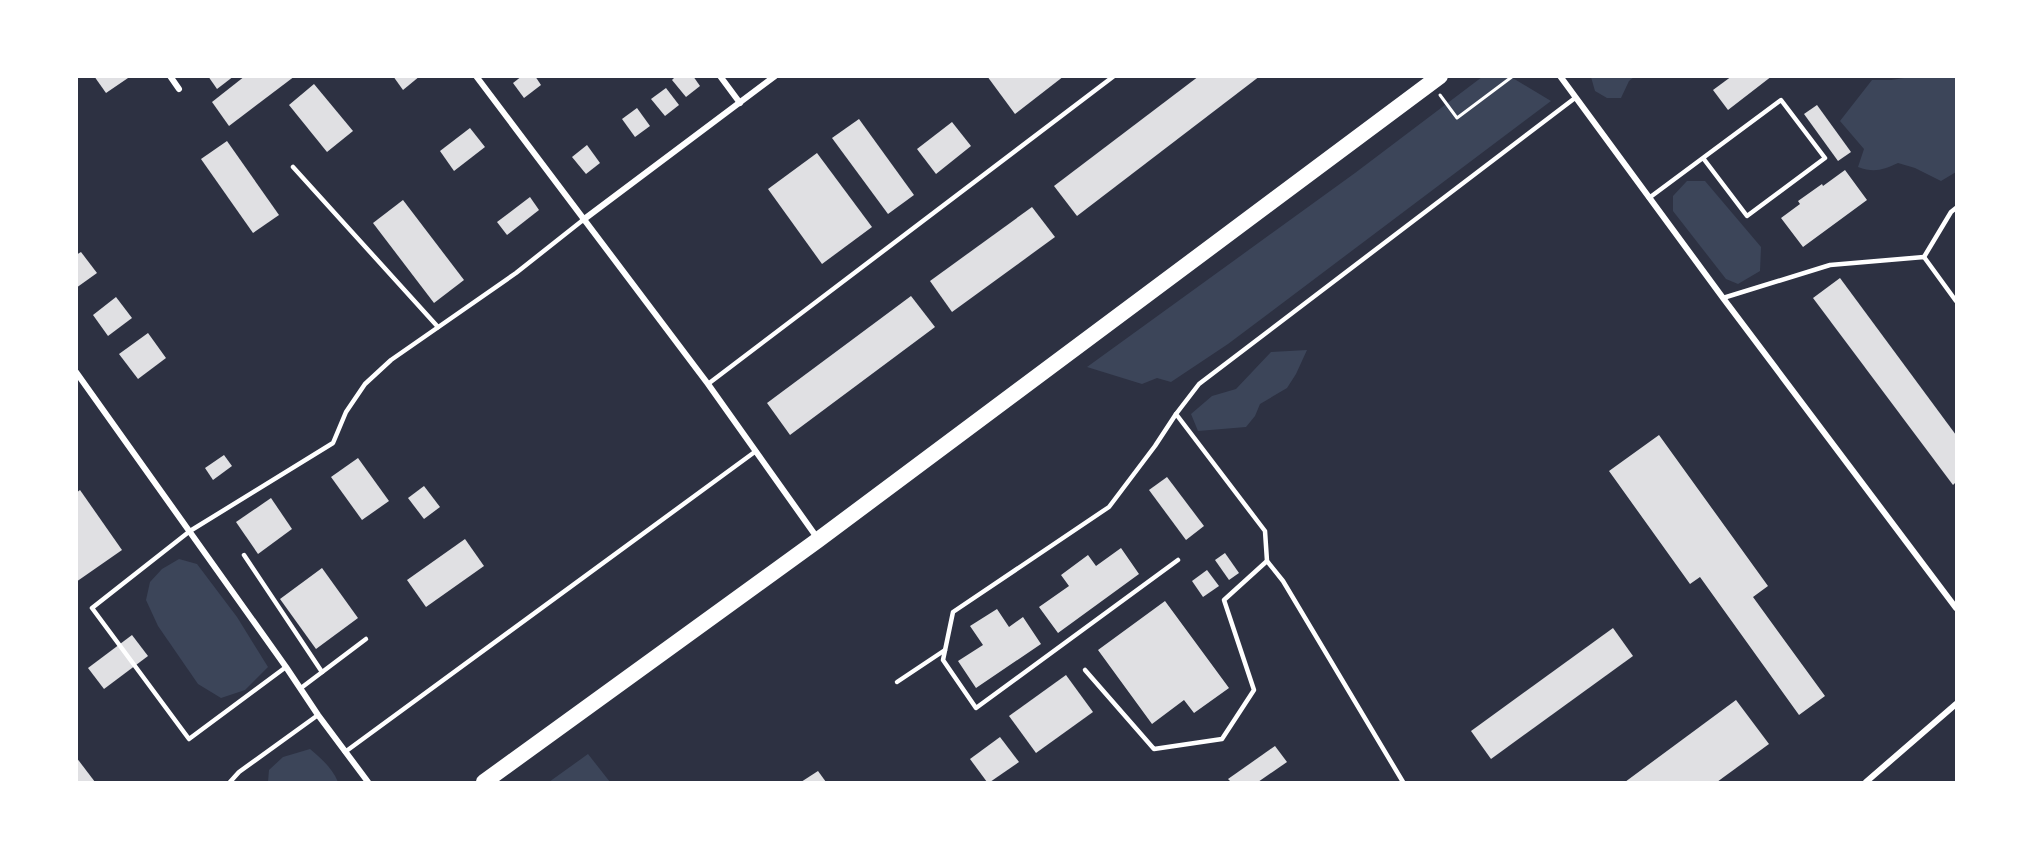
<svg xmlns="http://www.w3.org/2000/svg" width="2033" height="859" viewBox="0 0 2033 859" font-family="'Alegreya Sans',sans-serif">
	<rect width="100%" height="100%" fill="#2d3142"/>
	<g fill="#3c4559">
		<path d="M 1917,76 L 1956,77 L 1956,172 L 1941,181 L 1915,168 L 1898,163 C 1883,170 1874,173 1858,167 L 1864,149 L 1840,121 L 1872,80 L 1891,80 Z"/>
		<polygon points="1482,77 1511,77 1551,101 1228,344 1171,382 1157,378 1142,384 1087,367 1355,173"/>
		<polygon points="1591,77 1591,76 1634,77 1629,81 1621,98 1607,98 1595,91"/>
		<polygon points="1687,181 1705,181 1761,247 1760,271 1738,284 1726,279 1673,211 1673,196"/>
		<polygon points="1307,350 1296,374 1287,388 1260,404 1255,416 1246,427 1198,431 1191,414 1212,396 1236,389 1271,352"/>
		<polygon points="179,559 197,564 237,617 268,667 245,690 221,698 198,684 158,626 146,600 150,582 162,569"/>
		<path d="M 310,749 C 322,759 332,768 338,782 L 268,782 L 269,770 L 283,757 Z"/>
		<polygon points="588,754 610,782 549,782"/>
	</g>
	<g fill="#e0e0e3">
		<polygon points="94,76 131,76 106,93"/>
		<polygon points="208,76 234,76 217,89"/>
		<polygon points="245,76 295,76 229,126 212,102"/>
		<polygon points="393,76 420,76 403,90"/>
		<polygon points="522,76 535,76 541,85 524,98 513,83"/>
		<polygon points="676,76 693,76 700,86 686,97 672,80"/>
		<polygon points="987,76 1064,76 1015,114"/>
		<polygon points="1199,76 1260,76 1077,216 1054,186"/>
		<polygon points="1732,76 1772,76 1728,110 1713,90"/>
		<polygon points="314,84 353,131 327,152 289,105"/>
		<polygon points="666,88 679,105 665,116 651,99"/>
		<polygon points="1817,105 1851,152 1838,161 1804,114"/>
		<polygon points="637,108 650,126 635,137 622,119"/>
		<polygon points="859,119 914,195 888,214 832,138"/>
		<polygon points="952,122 971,146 936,174 917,149"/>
		<polygon points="470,128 485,147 454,171 440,151"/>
		<polygon points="227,141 279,215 253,233 201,159"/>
		<polygon points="587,145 600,163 586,174 572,157"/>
		<polygon points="817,153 872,227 822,264 768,189"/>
		<polygon points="1845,170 1867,200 1803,247 1781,218 1800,204 1798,201 1822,184 1823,186"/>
		<polygon points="530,197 539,210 507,235 497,222"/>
		<polygon points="403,200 464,280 434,303 373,223"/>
		<polygon points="1032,207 1055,237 952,312 930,281"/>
		<polygon points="81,252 97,273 76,288 76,255"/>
		<polygon points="1840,278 1956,435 1956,482 1953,485 1813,298"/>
		<polygon points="911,296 935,327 790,435 767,403"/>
		<polygon points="116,297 132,318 108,336 93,315"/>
		<polygon points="148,333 166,358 138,379 119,354"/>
		<polygon points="1659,435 1768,586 1753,597 1825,696 1799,715 1700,577 1690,584 1609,471"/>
		<polygon points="224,455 232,466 213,480 205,468"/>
		<polygon points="358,458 389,501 362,520 331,477"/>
		<polygon points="1167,477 1204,526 1186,540 1149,490"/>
		<polygon points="424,486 440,507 424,519 408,498"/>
		<polygon points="80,490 122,550 76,582 76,493"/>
		<polygon points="271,498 292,529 258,554 236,522"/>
		<polygon points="465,539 484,566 426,607 407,580"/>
		<polygon points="1121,548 1139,574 1058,633 1039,607 1069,586 1061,575 1088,555 1096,566"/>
		<polygon points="1225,553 1239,573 1229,580 1215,560"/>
		<polygon points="322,568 358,618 316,649 280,599"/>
		<polygon points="1207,570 1219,586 1203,597 1192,581"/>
		<polygon points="1165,601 1229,688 1194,713 1184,700 1152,724 1098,650"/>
		<polygon points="997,609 1009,627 1023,617 1041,644 976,688 958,661 983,645 970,626"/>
		<polygon points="1613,628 1633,656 1491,759 1471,731"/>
		<polygon points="132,635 148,656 104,689 88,668"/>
		<polygon points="1066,675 1093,712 1036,753 1009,716"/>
		<polygon points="1736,700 1769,744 1717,782 1625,782"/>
		<polygon points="1000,737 1019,762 990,782 987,782 970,759"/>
		<polygon points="1275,746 1287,762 1258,782 1231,782 1228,779"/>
		<polygon points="76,757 95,782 76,782"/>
		<polygon points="818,771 826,782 801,782"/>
	</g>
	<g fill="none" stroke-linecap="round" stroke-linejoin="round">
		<polyline stroke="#fff" stroke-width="3" points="1440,95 1457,118 1513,76"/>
		<g stroke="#fff" stroke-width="4.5">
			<polyline points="293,167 438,327"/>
			<polyline points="1649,198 1781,100 1825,158 1747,216 1703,158"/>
			<polyline points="1924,257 1951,212 1956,208"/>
			<polyline points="1723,298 1830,265 1924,257 1956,301"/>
			<polyline points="708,384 1114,76"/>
			<polyline points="1176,414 1155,446 1109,507 953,612 943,660 976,708 1178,560"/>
			<polyline points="244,555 322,672"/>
			<polyline points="286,667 189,739 92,608 190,531 333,443 346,412 365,384 391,360 516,273 583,220"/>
			<polyline points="1085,670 1154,749 1222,739 1254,690 1224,600 1267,561"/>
			<polyline points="897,682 945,650"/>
			<polyline points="301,688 366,639"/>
			<polyline points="345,752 756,451"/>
			<polyline points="230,782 239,772 318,715"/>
			<polyline points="1403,782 1283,581 1267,561 1265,531 1176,414 1199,384 1575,98"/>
		</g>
		<g stroke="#fff" stroke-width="6">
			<polyline points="170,76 179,89"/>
			<polyline points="476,76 708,384 818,539"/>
			<polyline points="720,76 740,103"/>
			<polyline points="1560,76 1723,298 1956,608"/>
			<polyline points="583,220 775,76"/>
			<polyline points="76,372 286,667 318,715 368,782"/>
			<polyline points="1866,782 1956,704"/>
		</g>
		<polyline stroke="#fff" stroke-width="16" points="484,782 818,540 1440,76"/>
	</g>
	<rect width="2033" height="859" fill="none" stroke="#ffffff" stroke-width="156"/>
</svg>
